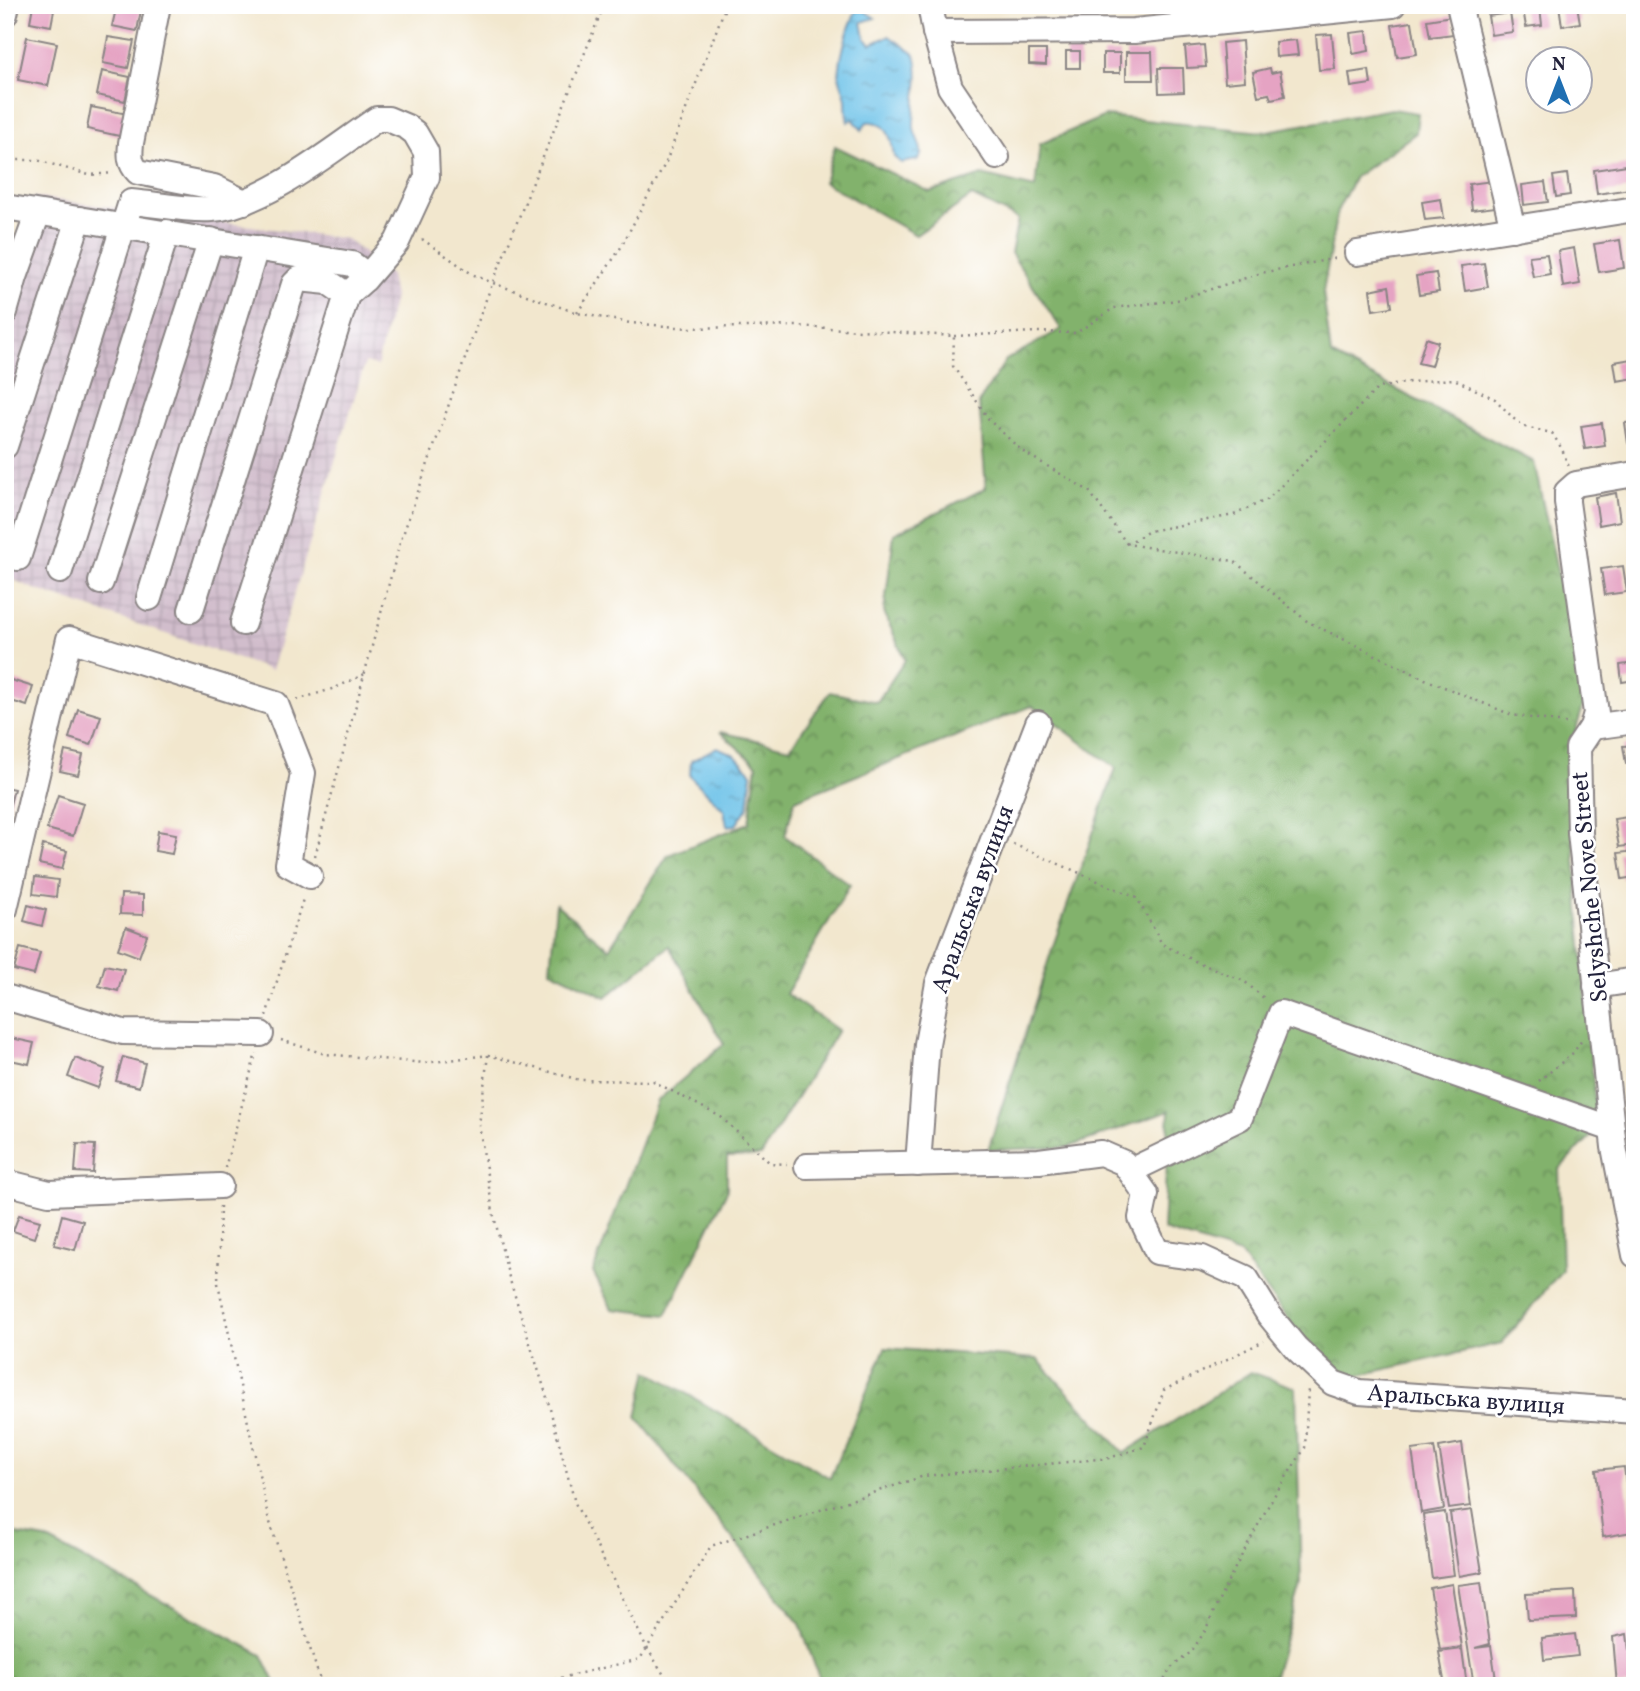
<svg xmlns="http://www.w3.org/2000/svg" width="1640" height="1691" viewBox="0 0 1640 1691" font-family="Vollkorn,serif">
	<defs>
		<pattern id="industrial-grid" width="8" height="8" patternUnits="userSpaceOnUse" patternTransform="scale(1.75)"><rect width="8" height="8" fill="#d1bdcc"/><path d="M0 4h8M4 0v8" fill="none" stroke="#b3a2b0"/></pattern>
		<pattern id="forest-crowns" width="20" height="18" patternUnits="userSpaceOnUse" patternTransform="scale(1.75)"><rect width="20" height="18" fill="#82b26c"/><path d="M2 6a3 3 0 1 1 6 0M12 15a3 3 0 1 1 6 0" fill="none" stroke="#6a905a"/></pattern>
		<pattern id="water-ripples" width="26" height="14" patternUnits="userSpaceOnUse" patternTransform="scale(1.75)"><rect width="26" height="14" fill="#6bc1e8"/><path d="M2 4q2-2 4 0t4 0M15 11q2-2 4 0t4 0" fill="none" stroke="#589cbd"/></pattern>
	</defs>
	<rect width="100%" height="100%" fill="#fff"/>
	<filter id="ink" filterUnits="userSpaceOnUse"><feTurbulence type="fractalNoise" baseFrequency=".0143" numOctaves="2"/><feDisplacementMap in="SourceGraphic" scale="14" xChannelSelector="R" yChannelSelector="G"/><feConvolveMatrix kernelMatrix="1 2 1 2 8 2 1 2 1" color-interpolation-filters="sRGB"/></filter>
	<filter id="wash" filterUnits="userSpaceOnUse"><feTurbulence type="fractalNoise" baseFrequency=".00686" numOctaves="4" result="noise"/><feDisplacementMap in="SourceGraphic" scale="28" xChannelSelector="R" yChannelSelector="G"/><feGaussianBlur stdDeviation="1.57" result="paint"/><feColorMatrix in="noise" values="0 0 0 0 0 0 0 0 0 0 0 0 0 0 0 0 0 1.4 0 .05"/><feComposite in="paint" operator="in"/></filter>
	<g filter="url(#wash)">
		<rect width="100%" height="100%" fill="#f2e7ce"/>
		<polygon fill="url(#industrial-grid)" points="34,197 347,239 390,275 394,297 377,366 365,363 271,670 32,588 5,576 5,301"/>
		<g fill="url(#forest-crowns)" stroke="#526a54" stroke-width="2">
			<polygon points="1392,109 1418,113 1416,133 1355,177 1337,211 1323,292 1331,355 1534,462 1585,700 1567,759 1597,1130 1559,1169 1562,1270 1502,1343 1351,1377 1297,1331 1240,1254 1163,1230 1169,1111 1069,1147 988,1150 1053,946 1116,768 1032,706 795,800 785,836 850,885 786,994 838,1030 761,1156 727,1157 727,1191 666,1315 612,1309 593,1272 657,1101 724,1044 669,946 606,997 550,970 556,904 609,949 668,855 749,823 757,765 720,732 790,748 830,692 877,702 905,660 884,612 894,534 986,488 979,402 1006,360 1061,329 1011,253 1018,219 972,196 916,235 824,182 835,146 930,192 982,175 1035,188 1040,144 1105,116 1262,132"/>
			<polygon points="885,1348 1037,1359 1124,1453 1251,1372 1296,1388 1301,1585 1271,1686 822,1686 800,1624 637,1417 648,1371 830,1478"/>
			<polygon points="5,1532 46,1539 262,1655 277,1686 5,1686"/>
		</g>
		<g fill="url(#water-ripples)" stroke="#467292" stroke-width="2">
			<path d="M 863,10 L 875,18 L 862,22 L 865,38 L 871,44 L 889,36 L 915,54 C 922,79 913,103 914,128 C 915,138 922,144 921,155 L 917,160 L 901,163 L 894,157 C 892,140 888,120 867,122 L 862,130 L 853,119 L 848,122 C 846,114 846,108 846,100 C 845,91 839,82 839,74 C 841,52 847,31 856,11 Z"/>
			<polygon points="717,747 735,755 752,773 748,807 736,825 727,826 724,810 690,776 691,761"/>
		</g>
		<g id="blocks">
			<g fill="#e5a3c3">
				<polygon points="33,5 55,5 51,26 30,22"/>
				<polygon points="117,5 142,5 137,31 112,26"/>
				<polygon points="1559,5 1577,5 1580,23 1562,26"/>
				<polygon points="1540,7 1542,25 1526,27 1523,9"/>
				<polygon points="1510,13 1513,32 1491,35 1488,16"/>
				<polygon points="1452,16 1454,34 1430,37 1427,20"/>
				<polygon points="1412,22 1417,54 1397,57 1392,25"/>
				<polygon points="1367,31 1369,51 1353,54 1350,33"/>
				<polygon points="1332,34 1335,69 1319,70 1316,35"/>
				<polygon points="27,37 57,43 48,86 18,80"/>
				<polygon points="108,37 134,41 128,68 103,63"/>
				<polygon points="1296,40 1298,55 1276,57 1275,42"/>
				<polygon points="1242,41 1245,81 1225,83 1222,43"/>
				<polygon points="1204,45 1206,67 1187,68 1185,47"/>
				<polygon points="1029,50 1046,50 1046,65 1029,64"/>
				<rect x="1066" y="51" width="14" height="17"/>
				<polygon points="1126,52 1152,52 1153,80 1126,80"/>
				<rect x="1103" y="53" width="17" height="20"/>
				<polygon points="1158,68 1183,68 1184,92 1159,93"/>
				<polygon points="1270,68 1271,73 1280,71 1285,96 1271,99 1269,94 1258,96 1253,72"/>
				<polygon points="1369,70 1371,84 1351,87 1349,73"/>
				<polygon points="102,71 130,77 125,101 97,95"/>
				<polygon points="91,107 128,114 124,137 87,129"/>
				<polygon points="1635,159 1635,186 1632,187 1628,160"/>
				<polygon points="1627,165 1630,189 1597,194 1594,170"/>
				<polygon points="1567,174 1570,195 1556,197 1553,176"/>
				<polygon points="1492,181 1496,207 1472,210 1469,184"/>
				<polygon points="1545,182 1548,202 1524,205 1522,185"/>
				<polygon points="1441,199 1444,218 1425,220 1422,202"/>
				<polygon points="1620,240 1624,268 1599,272 1594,244"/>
				<polygon points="1574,248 1580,284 1563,287 1558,251"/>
				<polygon points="1547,254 1550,274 1533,277 1529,256"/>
				<polygon points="1484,263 1488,287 1465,291 1461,266"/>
				<polygon points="1436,273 1439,292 1419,295 1416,276"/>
				<polygon points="1389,286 1392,307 1373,310 1370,290"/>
				<polygon points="1426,338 1438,342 1431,366 1418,363"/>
				<polygon points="1632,359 1635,378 1617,381 1614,362"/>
				<polygon points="1635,422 1635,442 1628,443 1625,423"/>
				<polygon points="1602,423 1605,446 1585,449 1581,426"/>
				<polygon points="1616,493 1620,521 1599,525 1595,497"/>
				<polygon points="1623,566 1627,592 1605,595 1601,569"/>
				<polygon points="1635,663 1635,680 1622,682 1620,665"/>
				<polygon points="11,680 33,687 27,706 5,699"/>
				<polygon points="78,709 101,716 91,745 69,738"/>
				<polygon points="1635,745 1635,763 1626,764 1623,746"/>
				<polygon points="65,751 83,755 78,775 60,771"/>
				<polygon points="5,787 14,789 8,812 5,811"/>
				<polygon points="58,795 83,803 73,836 47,829"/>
				<polygon points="1635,816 1635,845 1619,847 1614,819"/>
				<polygon points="158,831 176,834 172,854 155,851"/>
				<polygon points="43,845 67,851 62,869 39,864"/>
				<polygon points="1635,851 1635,877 1622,879 1618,853"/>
				<polygon points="35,877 58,880 56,897 33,894"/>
				<polygon points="121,894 143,895 143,915 120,914"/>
				<polygon points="28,905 46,910 42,926 24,921"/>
				<polygon points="126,927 147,935 139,957 118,949"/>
				<polygon points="20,948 40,953 34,975 14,970"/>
				<polygon points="105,965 124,969 118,991 99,986"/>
				<polygon points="11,1038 34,1043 29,1064 6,1059"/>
				<polygon points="123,1057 145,1063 139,1087 116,1081"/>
				<polygon points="75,1058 105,1069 98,1088 68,1077"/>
				<polygon points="77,1144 95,1145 93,1173 75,1172"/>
				<polygon points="19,1215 40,1221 34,1238 13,1231"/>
				<polygon points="62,1215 83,1221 75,1250 54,1245"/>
				<polygon points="1462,1443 1471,1506 1449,1509 1439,1447"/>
				<polygon points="1434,1447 1444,1509 1421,1513 1412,1450"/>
				<polygon points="1624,1467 1632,1532 1603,1537 1596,1470"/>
				<polygon points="1472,1510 1482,1572 1459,1576 1450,1513"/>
				<polygon points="1445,1512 1454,1575 1432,1578 1423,1515"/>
				<polygon points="1481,1582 1490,1644 1475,1648 1491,1646 1497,1686 1474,1686 1468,1648 1458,1585"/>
				<polygon points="1452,1584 1462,1647 1440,1650 1430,1588"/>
				<polygon points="1575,1591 1576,1618 1528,1620 1526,1594"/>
				<polygon points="1575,1634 1578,1656 1544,1660 1542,1638"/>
				<polygon points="1627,1634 1629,1650 1635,1648 1635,1686 1617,1686 1613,1637"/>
				<polygon points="1462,1649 1467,1686 1445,1686 1439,1652"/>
			</g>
		</g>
	</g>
	<g filter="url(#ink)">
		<use href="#blocks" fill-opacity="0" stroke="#8a8484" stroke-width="2"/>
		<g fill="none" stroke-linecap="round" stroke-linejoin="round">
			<g stroke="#8a8484" stroke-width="28">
				<g id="minor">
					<path d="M 158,5 L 131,143 C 130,155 129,163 138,172 L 214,187 L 244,202"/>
					<polyline points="930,5 935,32 950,87 997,157"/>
					<polyline points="1459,5 1513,229"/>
					<polyline points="5,14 7,5"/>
					<polyline points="935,32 1134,31 1393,5"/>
					<polyline points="5,207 352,264 360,270 365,279 347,295 243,623"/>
					<polyline points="1357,253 1635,209"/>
					<polyline points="5,312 15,277 38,213"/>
					<polyline points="5,446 79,219"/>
					<polyline points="1635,474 1576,484 1567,492 1567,502 1596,713 1592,727 1578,748 1580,833 1614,1147 1635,1255"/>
					<path d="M 18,558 L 131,202 C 156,204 187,211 212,209 C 264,206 334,148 377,119 L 388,119 L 407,127 L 415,133 L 426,152 L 427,177 L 397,242 L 365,279"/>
					<polyline points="60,571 167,232"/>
					<polyline points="101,582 211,240"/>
					<polyline points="149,598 256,248"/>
					<polyline points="191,610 294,284 299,279 328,282 347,295"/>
					<polyline points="1592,727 1635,721"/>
					<polyline points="5,909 69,639 276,704 303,773 288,864 310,876"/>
					<polyline points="1596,986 1635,980"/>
					<polyline points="5,997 123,1032 261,1034"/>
					<polyline points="918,1164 927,1044 938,983 1038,723"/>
					<polyline points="807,1166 1039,1161 1101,1153 1124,1163 1146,1194 1141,1218 1157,1252 1202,1258 1246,1278 1269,1315 1296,1348 1333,1383 1359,1392 1635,1411"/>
					<polyline points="1130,1171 1240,1118 1281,1013 1612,1129"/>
					<polyline points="5,1182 49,1193 220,1186"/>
				</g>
			</g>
			<g stroke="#8a8484" stroke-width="2.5" stroke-dasharray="2 5" stroke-linecap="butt">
				<polyline points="5,157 10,160 37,160 89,175 114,173"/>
				<polyline points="422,239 472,274 493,283 577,313 630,323 689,328 797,326 954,336 953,366 990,421 1022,451 1089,491 1127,544 1234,561 1308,622 1427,680 1512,715 1571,724"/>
				<polyline points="577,313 620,249 666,162 726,5"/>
				<polyline points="954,336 1036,332 1076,333 1114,308 1177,300 1261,273 1337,258"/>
				<polyline points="1127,544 1149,531 1234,515 1268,499 1378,388 1410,382 1454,379 1495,399 1514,419 1525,427 1552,433 1562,449 1569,467"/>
				<polyline points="297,700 335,688 365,674"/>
				<polyline points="1013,844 1137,898 1162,944 1197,962 1244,981 1265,999"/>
				<polyline points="315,856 400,543 485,302 604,5"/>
				<polyline points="266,1016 304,896"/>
				<polyline points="281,1040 325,1054 425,1063 488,1055 580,1080 653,1081 721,1117 770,1163 787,1164"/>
				<polyline points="488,1055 479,1125 493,1212 508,1274 546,1394 575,1503 647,1648 671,1686"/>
				<polyline points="1539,1081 1573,1053 1582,1040"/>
				<polyline points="225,1168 256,1053"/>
				<polyline points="220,1206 218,1283 268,1516 322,1686"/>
				<polyline points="527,1686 640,1659 711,1546 924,1476 1109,1458 1144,1447 1164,1390 1264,1341"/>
				<polyline points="1161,1686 1171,1668 1191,1652 1205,1631 1228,1581 1272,1499 1305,1448 1308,1388"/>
			</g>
			<use href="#minor" stroke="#fff" stroke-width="24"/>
		</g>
	</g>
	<g text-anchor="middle" stroke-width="5" stroke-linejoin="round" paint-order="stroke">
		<g font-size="24" fill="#22223b" stroke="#fff">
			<text transform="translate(1589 887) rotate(-95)" y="8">Selyshche Nove Street</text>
			<text transform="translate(972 899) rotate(-70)" y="8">Аральська вулиця</text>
			<text transform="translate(1466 1399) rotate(4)" y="8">Аральська вулиця</text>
		</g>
	</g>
	<rect width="1640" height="1691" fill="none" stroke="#fff" stroke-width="28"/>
	<g transform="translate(1559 80)"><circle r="33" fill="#ffffff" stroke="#a7a7b1" stroke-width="2"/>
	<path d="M0-5L12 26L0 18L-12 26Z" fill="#1f6fb2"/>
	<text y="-10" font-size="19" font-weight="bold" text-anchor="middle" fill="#22223b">N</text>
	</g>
</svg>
